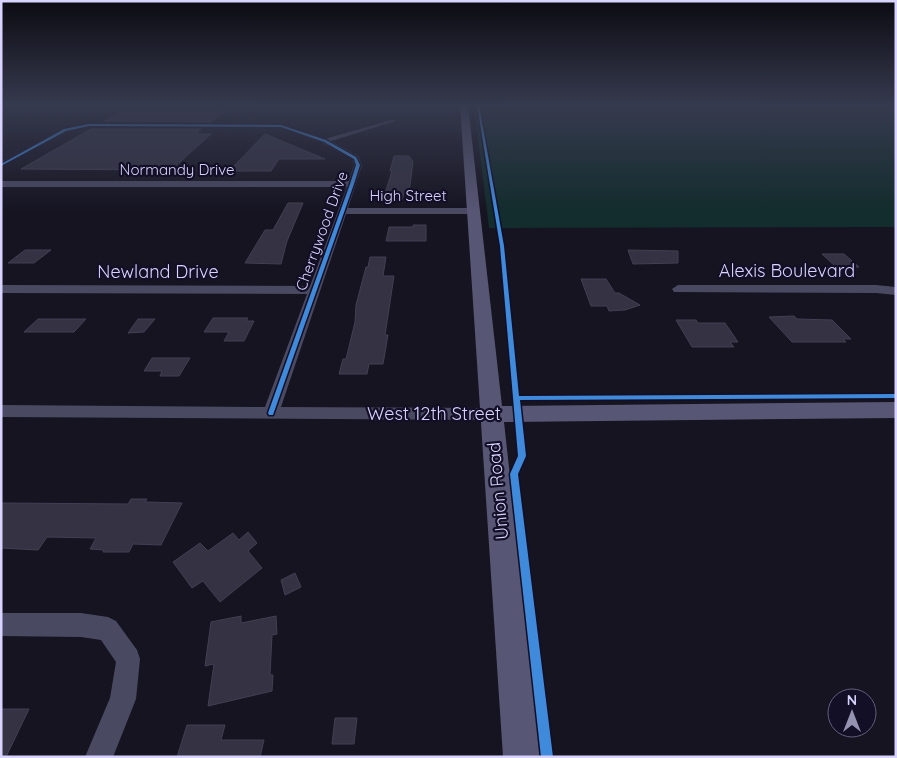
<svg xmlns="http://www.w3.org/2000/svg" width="897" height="758" viewBox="0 0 897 758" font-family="Quicksand,sans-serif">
	<rect width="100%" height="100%" fill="#161421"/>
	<polygon fill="#132c2d" points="474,105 896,105 896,227 489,228"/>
	<g fill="#343243" stroke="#433f54">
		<polygon points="120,112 223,112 211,122 105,121"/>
		<polygon points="91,129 201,129 196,134 211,134 171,170 21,169"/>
		<polygon points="265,134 325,159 279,159 271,171 229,171"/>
		<polygon points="394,156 409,156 413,162 409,193 404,193 402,200 383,200 392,171 390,171"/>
		<polygon points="288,203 303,203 287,241 281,264 245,263 265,230 273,230"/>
		<polygon points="413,225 426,225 426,241 386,241 389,227 413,227"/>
		<polygon points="25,250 51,250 34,263 8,263"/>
		<polygon points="628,250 678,251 678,263 633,264"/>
		<polygon points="822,254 844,254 859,267 836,267"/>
		<polygon points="370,257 386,257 383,276 394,276 385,335 388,335 383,364 369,364 367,374 339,374 343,359 346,359 355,322 356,305 366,267 368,267"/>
		<polygon points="581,279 606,279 615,293 619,293 640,305 625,310 609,311 607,306 591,306"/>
		<polygon points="794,316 797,319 832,320 851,339 843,339 846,342 792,342 769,317"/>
		<polygon points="213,318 248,318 246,321 254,321 244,341 224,341 229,332 204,332"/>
		<polygon points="38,319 86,319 74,332 24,332"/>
		<polygon points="138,319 155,319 144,332 128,333"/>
		<polygon points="676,320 696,320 698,323 725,323 738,342 730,342 734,347 692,347"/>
		<polygon points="152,358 190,358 179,376 160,376 162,371 144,371"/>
		<polygon points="131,499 147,499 145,502 182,503 161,545 133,544 129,552 103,552 104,550 90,549 96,538 47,537 38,550 1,548 1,503 128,504"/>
		<polygon points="248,532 257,543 248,551 262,568 220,602 203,581 192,588 173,562 200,543 208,551 233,533 239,540"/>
		<polygon points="295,573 301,587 285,595 281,580"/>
		<polygon points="241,616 241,623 276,616 277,634 272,635 270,675 273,675 272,691 208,706 214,664 205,666 211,622"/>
		<polygon points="1,709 29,709 6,757 1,757"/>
		<polygon points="335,718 357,718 354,744 332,744"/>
		<polygon points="187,725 225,725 221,740 264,740 260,757 177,757"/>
	</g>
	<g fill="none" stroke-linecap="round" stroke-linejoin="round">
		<g fill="#4a4962" fill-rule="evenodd">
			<polygon points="391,120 396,121 331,141 358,156 362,165 348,208 474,208 479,211 474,214 346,214 281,407 491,408 497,410 499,414 497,418 491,420 1,417 1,405 265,407 307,294 1,293 1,285 310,286 347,187 1,187 1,181 349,181 354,165 352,159 322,143 280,128 89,127 67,132 1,167 1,162 63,129 89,123 281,124 325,139"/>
			<polygon points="678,285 876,285 896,287 896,295 876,293 674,292 672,289"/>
			<polygon points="1,613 81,613 108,617 116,621 137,650 140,659 136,699 113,757 85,757 110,698 116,662 101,640 81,637 1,636"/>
		</g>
		<polygon fill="#575674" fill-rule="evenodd" points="460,105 468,105 502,406 896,402 896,418 504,422 541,757 503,757"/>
		<g stroke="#130f26" stroke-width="3">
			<g id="cycleway">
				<polygon points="477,105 479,105 504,246 519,396 896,394 896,398 520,400 526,456 518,474 553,757 541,757 510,474 518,456 500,246"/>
				<polygon points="89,124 281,125 326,140 356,157 360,165 354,184 273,415 269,415 268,413 350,184 356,165 354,159 324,142 281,127 89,126 66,131 1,166 1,164 64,129"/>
			</g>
		</g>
		<use href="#cycleway" fill="#408adc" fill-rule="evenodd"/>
	</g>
	<linearGradient id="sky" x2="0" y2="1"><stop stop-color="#0c0b12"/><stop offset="0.5" stop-color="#363a4e"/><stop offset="1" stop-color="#363a4e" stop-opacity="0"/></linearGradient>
	<rect width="897" height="211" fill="url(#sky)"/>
	<g text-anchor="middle" stroke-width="4.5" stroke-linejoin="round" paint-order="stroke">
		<g font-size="15" fill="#d9d4ff" stroke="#130f26">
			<text x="177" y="175">Normandy Drive</text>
			<text x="408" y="201">High Street</text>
			<text transform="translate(322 231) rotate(-70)" y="5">Cherrywood Drive</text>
		</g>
		<g font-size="18" fill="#d9d4ff" stroke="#130f26">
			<text x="787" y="277">Alexis Boulevard</text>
			<text x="158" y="278">Newland Drive</text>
			<text x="434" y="420">West 12th Street</text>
			<text transform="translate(498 491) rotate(-95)" y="6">Union Road</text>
		</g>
	</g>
	<rect width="897" height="758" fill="none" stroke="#d9d4ff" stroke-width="5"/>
	<g transform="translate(852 713)"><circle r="24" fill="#130f26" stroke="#625e7d"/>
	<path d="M0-4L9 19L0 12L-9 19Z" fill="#9591b1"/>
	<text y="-8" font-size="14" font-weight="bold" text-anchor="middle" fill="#d9d4ff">N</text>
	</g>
</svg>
